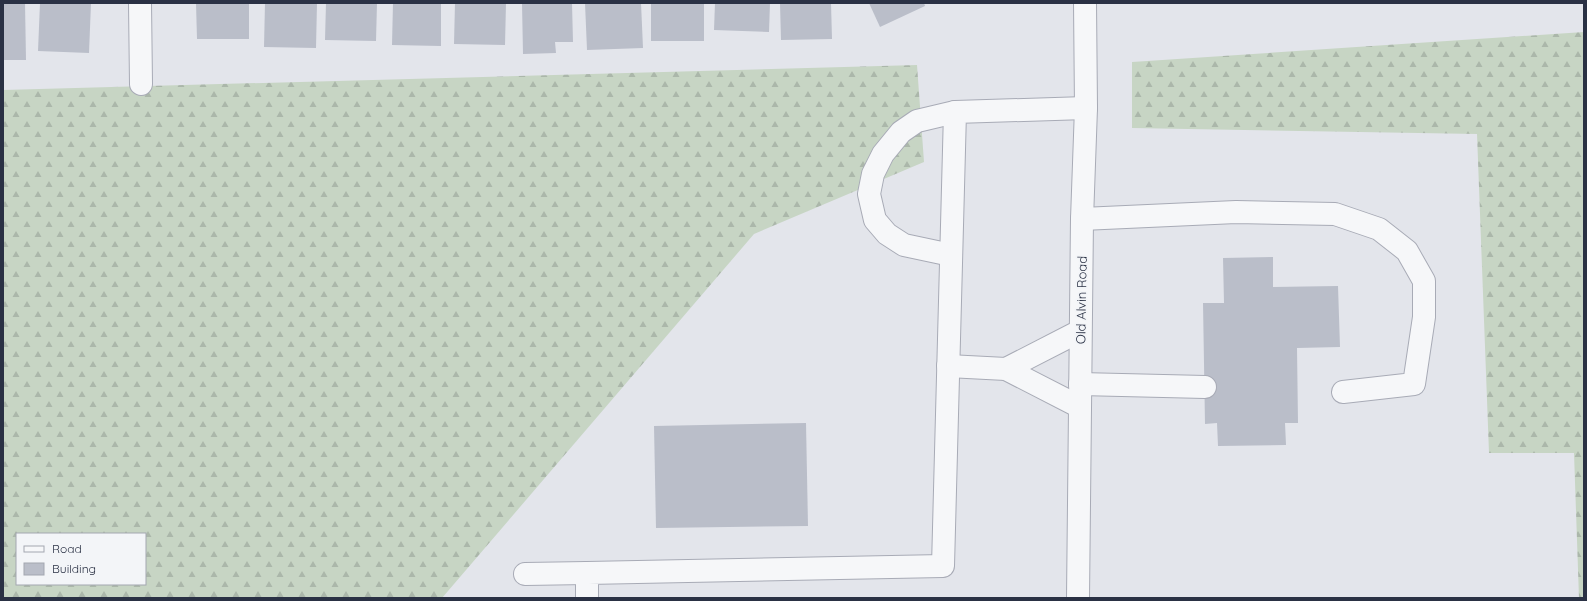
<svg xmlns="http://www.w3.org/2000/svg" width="1587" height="601" viewBox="0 0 1587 601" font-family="Quicksand,sans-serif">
	<defs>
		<pattern id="forest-firs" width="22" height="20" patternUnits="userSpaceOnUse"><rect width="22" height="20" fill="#c7d5c4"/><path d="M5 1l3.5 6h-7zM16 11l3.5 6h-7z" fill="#abb7aa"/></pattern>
	</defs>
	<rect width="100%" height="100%" fill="#e3e5eb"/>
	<g fill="url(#forest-firs)" fill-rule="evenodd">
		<polygon points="1584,32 1584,598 1579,598 1574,453 1489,453 1477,134 1132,128 1132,62"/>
		<path d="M 917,65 L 924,162 L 754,234 L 442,598 L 3,598 L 3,90 ZM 17,534 L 145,534 L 145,584 L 17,584 Z"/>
	</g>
	<g fill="#babec9">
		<polygon points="3,3 25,3 26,60 3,60"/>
		<polygon points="40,3 91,3 89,53 38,51"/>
		<polygon points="196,3 249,3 249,39 197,39"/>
		<polygon points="265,3 317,3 316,48 264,47"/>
		<polygon points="326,3 377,3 376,41 325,40"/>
		<polygon points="393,3 441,3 441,46 392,45"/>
		<polygon points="455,3 506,3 505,45 454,44"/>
		<polygon points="522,3 572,3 573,42 555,42 556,53 523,54"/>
		<polygon points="585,3 641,3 643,48 587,50"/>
		<rect x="651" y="3" width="53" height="38"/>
		<polygon points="715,3 770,3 769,32 714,30"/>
		<polygon points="780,3 831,3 832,39 781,40"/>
		<polygon points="869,3 924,3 925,6 880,27"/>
		<polygon points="1273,257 1273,287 1338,286 1340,347 1297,348 1298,423 1285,423 1286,445 1218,446 1217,423 1205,424 1203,303 1224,303 1223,258"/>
		<polygon points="806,423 808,526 656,528 654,426"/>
	</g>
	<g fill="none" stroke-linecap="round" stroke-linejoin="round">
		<g stroke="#a8abb6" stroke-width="24">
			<g id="minor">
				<polyline points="140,3 141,84"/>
				<polyline points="1082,219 1236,212 1335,214 1379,229 1407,251 1424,281 1424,317 1414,384 1343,392"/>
				<polyline points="951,255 904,245 887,234 875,220 869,194 873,174 883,154 901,132 917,121 955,112"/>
				<polyline points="948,366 1006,369 1080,407"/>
				<polyline points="1006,369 1080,331"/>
				<polyline points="1080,384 1205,387"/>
				<polyline points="525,574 587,573"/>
				<polyline points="587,598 587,573 943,566 955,112 1086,108"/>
				<polyline points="1078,598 1082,219 1086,108 1085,3"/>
			</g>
		</g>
		<use href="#minor" stroke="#f6f7f9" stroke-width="22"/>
	</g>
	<g text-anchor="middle" stroke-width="3.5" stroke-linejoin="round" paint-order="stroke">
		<g font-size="13" fill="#2a3144" stroke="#f3f5f8">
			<text transform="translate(1081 300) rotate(-89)" y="5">Old Alvin Road</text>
		</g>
	</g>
	<rect width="1587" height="601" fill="none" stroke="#2a3144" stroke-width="8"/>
	<rect x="16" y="533" width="130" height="52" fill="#f3f5f8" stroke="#a3a7b0"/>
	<rect x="24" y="546" width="20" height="6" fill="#f6f7f9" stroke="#a3a7b0"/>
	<text x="52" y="553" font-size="12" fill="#2a3144">Road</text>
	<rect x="24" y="563" width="20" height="12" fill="#babec9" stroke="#a3a7b0"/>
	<text x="52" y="573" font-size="12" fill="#2a3144">Building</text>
</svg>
